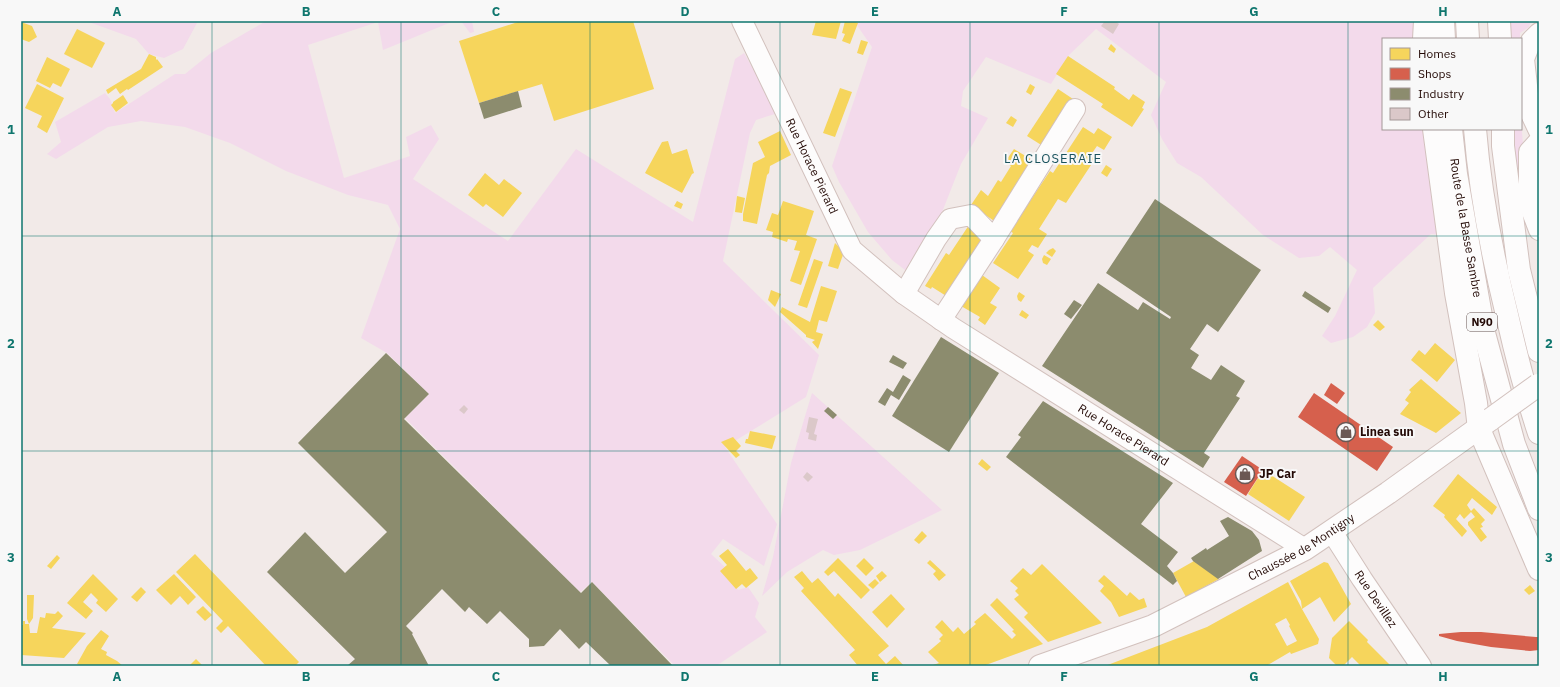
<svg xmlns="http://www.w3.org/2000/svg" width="1560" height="687" viewBox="0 0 1560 687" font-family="'IBM Plex Sans',sans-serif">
	<rect width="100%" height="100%" fill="#f2eae8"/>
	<g fill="#f3daeb">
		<polygon points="86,21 198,21 183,49 164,58 149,54 136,39"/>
		<polygon points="266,21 454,21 383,50 378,22 308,45 344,178 410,156 406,137 431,125 439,139 413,179 508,241 576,149 693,222 735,59 744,53 778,113 756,120 750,133 723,261 819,355 806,397 725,447 777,524 764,566 723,539 711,554 726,568 738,590 748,587 759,603 755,617 767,632 716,666 675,666 592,582 580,592 405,418 429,394 387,353 361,338 400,229 388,205 348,195 286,171 230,143 185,127 141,121 108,127 56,159 47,154 61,142 55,122 105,93 110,99 115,113 175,74 185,74 211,53"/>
		<polygon points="461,21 472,21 474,32 470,33"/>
		<polygon points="854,21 1422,21 1422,39 1383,39 1383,129 1429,129 1444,235 1431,234 1373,288 1375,313 1367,327 1353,337 1331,343 1322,336 1335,316 1357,270 1330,247 1319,256 1299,258 1263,235 1201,177 1177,163 1162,139 1151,115 1166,82 1096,29 1068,56 1051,84 986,57 963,91 961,106 988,118 961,164 937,225 909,273 892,260 868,232 839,182 832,166 872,47"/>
		<polygon points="1501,21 1531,21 1529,27 1520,33 1520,39 1501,39"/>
		<polygon points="1521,120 1525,169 1517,191 1508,129 1521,129"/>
		<polygon points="812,393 942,510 860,550 834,555 823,550 787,572 762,596 773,557 791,463"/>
	</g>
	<g fill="#f6d55c" fill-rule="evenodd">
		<polygon points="521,21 633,21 654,89 554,121 542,84 479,103 459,41"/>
		<polygon points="816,21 841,21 836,39 812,35"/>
		<polygon points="845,21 852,21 858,23 850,44 842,41 845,34 842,33"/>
		<polygon points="21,22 32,26 37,37 29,42 21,39"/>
		<polygon points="77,29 105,43 92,68 64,54"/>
		<polygon points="861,40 868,42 863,55 857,53"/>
		<polygon points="1111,44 1116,49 1114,53 1108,49"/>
		<polygon points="149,54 156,57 156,60 157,59 163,67 128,90 127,89 120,94 116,88 108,94 106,90 141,69"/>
		<polygon points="1068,56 1115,87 1114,89 1129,100 1133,94 1145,102 1142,108 1144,109 1132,127 1101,107 1103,104 1056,74"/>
		<polygon points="47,57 70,69 61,87 53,83 50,88 36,81"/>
		<polygon points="37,84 64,98 47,133 37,127 42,116 25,108"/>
		<polygon points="1030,84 1035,87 1031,95 1026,92"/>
		<polygon points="840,88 852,92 835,137 823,133"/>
		<polygon points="1058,89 1076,101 1046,148 1027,136"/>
		<polygon points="123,95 128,103 116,112 111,105 113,103 113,102"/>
		<polygon points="1011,116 1017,120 1013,127 1006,123"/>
		<polygon points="1083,127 1094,134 1098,128 1112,137 1104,150 1097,146 1090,156 1095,159 1066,203 1058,199 1039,229 1047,234 1038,248 1032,245 1028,251 1034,255 1018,279 993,263 1013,233 1010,231 1050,171 1053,173"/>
		<polygon points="780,131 791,155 770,166 769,173 767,175 757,224 743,221 743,214 753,163 765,157 758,142"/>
		<polygon points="668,141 672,154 687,149 694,173 692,174 682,193 645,173 662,142"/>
		<polygon points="1014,149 1039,164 997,223 971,205 981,190 988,196 998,180 1001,182 1011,166 1005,162"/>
		<polygon points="1106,165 1112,169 1107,177 1101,173"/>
		<polygon points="485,173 499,185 504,179 522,193 503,217 486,204 483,207 468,195"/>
		<polygon points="737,196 745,198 742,213 735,212"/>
		<polygon points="677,201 683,204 681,209 674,206"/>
		<polygon points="783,201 814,211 806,235 817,239 801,285 790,281 800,251 794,250 797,241 788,239 787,242 772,237 773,232 766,230 772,213 778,215"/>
		<polygon points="969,225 987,236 951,299 932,287 931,289 925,286 946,253 949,255"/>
		<polygon points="835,243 844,252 838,269 828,266"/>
		<polygon points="1053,248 1056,251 1052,257 1046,253 1049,250"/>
		<polygon points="1044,255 1051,259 1047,265 1043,263 1042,259"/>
		<polygon points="814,259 823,262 807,308 798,305"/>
		<polygon points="982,275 1000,288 990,303 997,307 985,325 978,320 980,317 961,306"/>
		<polygon points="821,286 837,291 827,322 819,320 816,332 823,334 818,349 812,342 815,340 806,337 806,335 780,312 782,307 810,322"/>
		<polygon points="771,290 781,294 775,307 768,300"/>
		<polygon points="1019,292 1025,296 1021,302 1018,300 1017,296"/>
		<polygon points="1022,310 1029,315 1026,319 1019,315"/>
		<polygon points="1378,320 1385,327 1380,331 1373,325"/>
		<polygon points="1435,343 1455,360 1437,382 1411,360 1419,350 1425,355"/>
		<polygon points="1421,379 1461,413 1436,433 1400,414 1409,403 1405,400 1411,392 1409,390"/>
		<polygon points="750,431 776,436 772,449 745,443 746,439 748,439"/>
		<polygon points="733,437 741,446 736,451 740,455 736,458 721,442"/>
		<polygon points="982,459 991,467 987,471 978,464"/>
		<polygon points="1263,470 1305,497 1289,521 1248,494"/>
		<polygon points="1458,474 1497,507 1492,515 1472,498 1467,505 1471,511 1474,508 1485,520 1481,524 1483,527 1480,528 1487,537 1481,542 1468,525 1468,522 1475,517 1471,512 1464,519 1460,514 1456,519 1467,531 1462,537 1444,517 1445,515 1433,506"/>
		<polygon points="922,531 927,536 919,544 914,540"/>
		<polygon points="728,549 746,571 750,568 758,578 746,588 742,584 736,589 720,571 727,565 719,556"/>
		<polygon points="195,554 299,662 295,666 266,666 228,626 221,633 216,628 223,621 176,572"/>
		<polygon points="57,555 60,558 51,569 47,566"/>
		<polygon points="838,558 870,590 861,599 834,571 828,576 824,572"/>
		<polygon points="864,558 874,568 866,576 856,566"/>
		<polygon points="930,560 946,575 939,581 933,574 936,571 927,563"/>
		<polygon points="1194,561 1219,579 1186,597 1173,573"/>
		<path d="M 1324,562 L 1328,563 L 1351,604 L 1334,622 L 1320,597 L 1302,609 L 1319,639 L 1318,644 L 1291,654 L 1290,652 L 1266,666 L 1105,666 L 1207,627 L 1288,582 L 1302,609 L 1301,601 L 1290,581 ZM 1286,618 L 1290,625 L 1289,626 L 1297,641 L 1287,646 L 1275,624 Z"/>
		<polygon points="1042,564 1102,623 1048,642 1024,617 1028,613 1014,599 1019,595 1015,591 1018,588 1010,581 1023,568 1031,575"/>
		<polygon points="802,571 812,583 818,578 835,597 838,593 889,646 878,655 886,664 895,656 904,666 858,666 849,655 855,650 801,591 804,588 794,577"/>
		<polygon points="882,571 887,576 880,582 876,576"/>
		<polygon points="93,574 118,599 106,612 96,603 98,600 91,593 83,602 93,611 86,619 67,603"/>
		<polygon points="174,574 196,597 188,605 180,596 171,605 156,590"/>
		<polygon points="1104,575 1127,596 1130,592 1139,600 1144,598 1147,607 1119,617 1111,602 1100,591 1104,586 1098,581"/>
		<polygon points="875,579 879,583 873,589 868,585"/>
		<polygon points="1530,585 1535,591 1529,595 1524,590"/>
		<polygon points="141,587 146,592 137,602 131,597"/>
		<polygon points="891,594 905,609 887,628 872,612"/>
		<polygon points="27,595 34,595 33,618 29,624 30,633 37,633 40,617 45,618 46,613 55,614 58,611 63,616 52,628 86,633 64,658 21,655 21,625 23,625 23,621 25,621 25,624 29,624 27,619"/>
		<polygon points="997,598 1043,644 983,666 930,666 939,663 928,652 941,641 939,639 943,635 935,627 942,620 953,632 958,627 964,634 976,624 974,622 985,613 1012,639 1016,635 1012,631 1014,630 990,605"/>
		<polygon points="203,606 212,615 205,621 196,612"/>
		<polygon points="1349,621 1368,640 1367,642 1391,666 1361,666 1352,657 1343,666 1337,666 1329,658 1332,638"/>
		<polygon points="101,630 109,636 101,649 107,652 106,655 117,661 123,666 81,666 77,664 87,646"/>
		<polygon points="196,659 203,666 189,666"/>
	</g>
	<g fill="#d6604d">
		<polygon points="1331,383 1345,393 1337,404 1324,395"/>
		<polygon points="1314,393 1393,447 1377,471 1298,417"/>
		<polygon points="1242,456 1263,470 1246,496 1224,482"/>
		<polygon points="1461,632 1481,632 1536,637 1539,637 1539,650 1530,651 1491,647 1457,641 1439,636 1439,634"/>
	</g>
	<g fill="#8c8c6e">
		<polygon points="518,91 522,107 484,119 479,103"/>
		<polygon points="1155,199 1261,270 1218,332 1207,324 1190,349 1199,355 1191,368 1211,380 1221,365 1245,381 1236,396 1240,398 1204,453 1210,457 1203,468 1042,366 1098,283 1138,310 1143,302 1170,319 1171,317 1106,273"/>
		<polygon points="1305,291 1331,308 1328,313 1302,296"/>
		<polygon points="1074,300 1082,305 1071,319 1064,314"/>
		<polygon points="941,337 999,373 949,452 892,416"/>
		<polygon points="386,353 429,394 404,419 581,593 592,582 673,666 611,666 586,642 579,649 560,629 544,646 529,647 529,639 500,611 487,624 469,607 465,612 442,589 406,626 413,633 412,634 429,666 347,666 355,659 267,572 305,532 345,573 387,532 298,443"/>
		<polygon points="893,355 907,363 903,369 889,362"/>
		<polygon points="903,375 911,380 899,400 891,395 885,406 878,402 887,388 893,392"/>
		<polygon points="1043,401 1173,483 1141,524 1178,552 1167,566 1173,573 1177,581 1173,585 1006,457 1021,437 1018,435"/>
		<polygon points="828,407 837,415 833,419 824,411"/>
		<polygon points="1228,517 1252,531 1259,540 1262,551 1218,579 1193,561 1191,558 1206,548 1207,550 1229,536 1220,521"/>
	</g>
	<g fill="#dbc8c9">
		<polygon points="1105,21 1115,21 1119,24 1113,34 1101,26"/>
		<polygon points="464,405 468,409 464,414 459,410"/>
		<polygon points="809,417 818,419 814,434 817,435 816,441 808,439 809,433 806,432"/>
		<polygon points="807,472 813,477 808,482 803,477"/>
	</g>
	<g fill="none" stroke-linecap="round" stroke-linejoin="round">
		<g stroke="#d2c1bd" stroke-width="22">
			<g id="street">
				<path id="s1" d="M 742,21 L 852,250 L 904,294 L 953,328 L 1305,549"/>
				<polyline points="1539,33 1531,41 1524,59 1530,112 1539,131"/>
				<polyline points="1539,141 1529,152 1529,204 1539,230"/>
				<polyline points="904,294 936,239 950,219 971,215 994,239 1075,109"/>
				<polyline points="941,320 994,239"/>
				<path id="s2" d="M 1332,532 L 1362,579 L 1421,666"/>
			</g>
		</g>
		<g stroke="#d2c1bd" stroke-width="24">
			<g id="secondary">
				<path id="s3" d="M 1040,666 L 1153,626 L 1305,549 L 1388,493 L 1491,419"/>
			</g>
		</g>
		<g stroke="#d2c1bd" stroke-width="24">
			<g id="highway">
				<polyline points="1443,21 1444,39"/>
				<polyline points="1467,21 1468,39"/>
				<polyline points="1499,21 1500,39"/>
				<polyline points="1424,39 1425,21"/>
				<polyline points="1434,129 1456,293 1476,403 1479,429 1539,569"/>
				<path id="s4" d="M 1451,129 L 1456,174 L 1484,333 L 1514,444 L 1539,509"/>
				<path d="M 1475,129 C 1480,192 1492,254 1507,315 C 1516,355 1526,394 1539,433"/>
				<polyline points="1503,129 1503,146 1519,270 1539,351"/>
			</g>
		</g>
		<use href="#street" stroke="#fdfcfc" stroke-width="20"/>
		<use href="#secondary" stroke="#fdfcfc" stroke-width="22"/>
		<use href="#highway" stroke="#fdfcfc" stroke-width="22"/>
		<g stroke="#d2c1bd" stroke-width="24" stroke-linecap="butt">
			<polyline id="secondary-bridge" points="1491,419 1538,385"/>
		</g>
		<use href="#secondary-bridge" stroke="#fdfcfc" stroke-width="22"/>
	</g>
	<path fill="none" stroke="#0f766e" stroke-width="1" stroke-opacity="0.55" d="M 212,21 L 212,666M 401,21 L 401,666M 590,21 L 590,666M 780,21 L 780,666M 970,21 L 970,666M 1159,21 L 1159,666M 1348,21 L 1348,666M 21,236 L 1539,236M 21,451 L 1539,451"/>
	<defs>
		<g id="shop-ring" transform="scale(1)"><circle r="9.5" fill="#f8f8f8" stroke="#6b5854" stroke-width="1.5"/><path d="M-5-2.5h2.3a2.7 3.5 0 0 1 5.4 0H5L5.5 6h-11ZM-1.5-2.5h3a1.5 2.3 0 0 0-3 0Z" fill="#6b5854"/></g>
	</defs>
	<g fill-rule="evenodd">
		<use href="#shop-ring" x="1346" y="432"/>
		<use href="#shop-ring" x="1245" y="474"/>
	</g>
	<g text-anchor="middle" stroke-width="4" stroke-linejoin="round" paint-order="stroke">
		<rect fill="#f8f8f8" stroke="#63514e" stroke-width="1" x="1467" y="313" width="30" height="18" rx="3"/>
		<g font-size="11" font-weight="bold" fill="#230905">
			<text x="1482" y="326">N90</text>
		</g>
		<g font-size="12" fill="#230905" stroke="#f8f8f8">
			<text dy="4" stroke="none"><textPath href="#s1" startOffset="161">Rue Horace Pierard</textPath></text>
			<text dy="4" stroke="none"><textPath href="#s4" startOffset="100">Route de la Basse Sambre</textPath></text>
			<text dy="4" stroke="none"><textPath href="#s1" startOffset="583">Rue Horace Pierard</textPath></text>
			<text dy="4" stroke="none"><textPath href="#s3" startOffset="288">Chaussée de Montigny</textPath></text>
			<text dy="4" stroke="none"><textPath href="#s2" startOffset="80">Rue Devillez</textPath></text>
		</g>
		<g font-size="12" font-weight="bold" fill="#230905" stroke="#f8f8f8" text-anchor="start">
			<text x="1360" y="436">Linea sun</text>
			<text x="1259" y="478">JP Car</text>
		</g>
		<g font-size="13" letter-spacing="1" fill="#19525d" stroke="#f8f8f8">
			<text x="1053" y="163">LA CLOSERAIE</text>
		</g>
	</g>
	<rect width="1560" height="687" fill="none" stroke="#f8f8f8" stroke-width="44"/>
	<rect x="1382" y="38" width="140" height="92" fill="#f8f8f8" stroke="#a39897"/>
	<rect x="1390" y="48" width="20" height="12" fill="#f6d55c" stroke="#a39897"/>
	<text x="1418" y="58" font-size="12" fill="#230905">Homes</text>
	<rect x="1390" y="68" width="20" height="12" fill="#d6604d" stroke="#a39897"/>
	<text x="1418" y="78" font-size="12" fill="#230905">Shops</text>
	<rect x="1390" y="88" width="20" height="12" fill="#8c8c6e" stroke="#a39897"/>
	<text x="1418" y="98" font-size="12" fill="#230905">Industry</text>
	<rect x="1390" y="108" width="20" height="12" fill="#dbc8c9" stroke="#a39897"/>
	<text x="1418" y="118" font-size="12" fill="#230905">Other</text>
	<rect x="22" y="22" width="1516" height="643" fill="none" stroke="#0f766e" stroke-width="1.5"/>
	<g font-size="13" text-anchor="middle" font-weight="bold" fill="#0f766e">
		<text x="117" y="16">A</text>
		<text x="306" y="16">B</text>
		<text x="496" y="16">C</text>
		<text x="685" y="16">D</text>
		<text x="875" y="16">E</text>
		<text x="1064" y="16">F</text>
		<text x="1254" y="16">G</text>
		<text x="1443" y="16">H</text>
		<text x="11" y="134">1</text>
		<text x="1549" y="134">1</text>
		<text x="11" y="348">2</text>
		<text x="1549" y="348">2</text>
		<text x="11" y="562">3</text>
		<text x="1549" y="562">3</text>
		<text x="117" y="681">A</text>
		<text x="306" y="681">B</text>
		<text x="496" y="681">C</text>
		<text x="685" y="681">D</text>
		<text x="875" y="681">E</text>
		<text x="1064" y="681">F</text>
		<text x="1254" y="681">G</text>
		<text x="1443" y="681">H</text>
	</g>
</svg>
